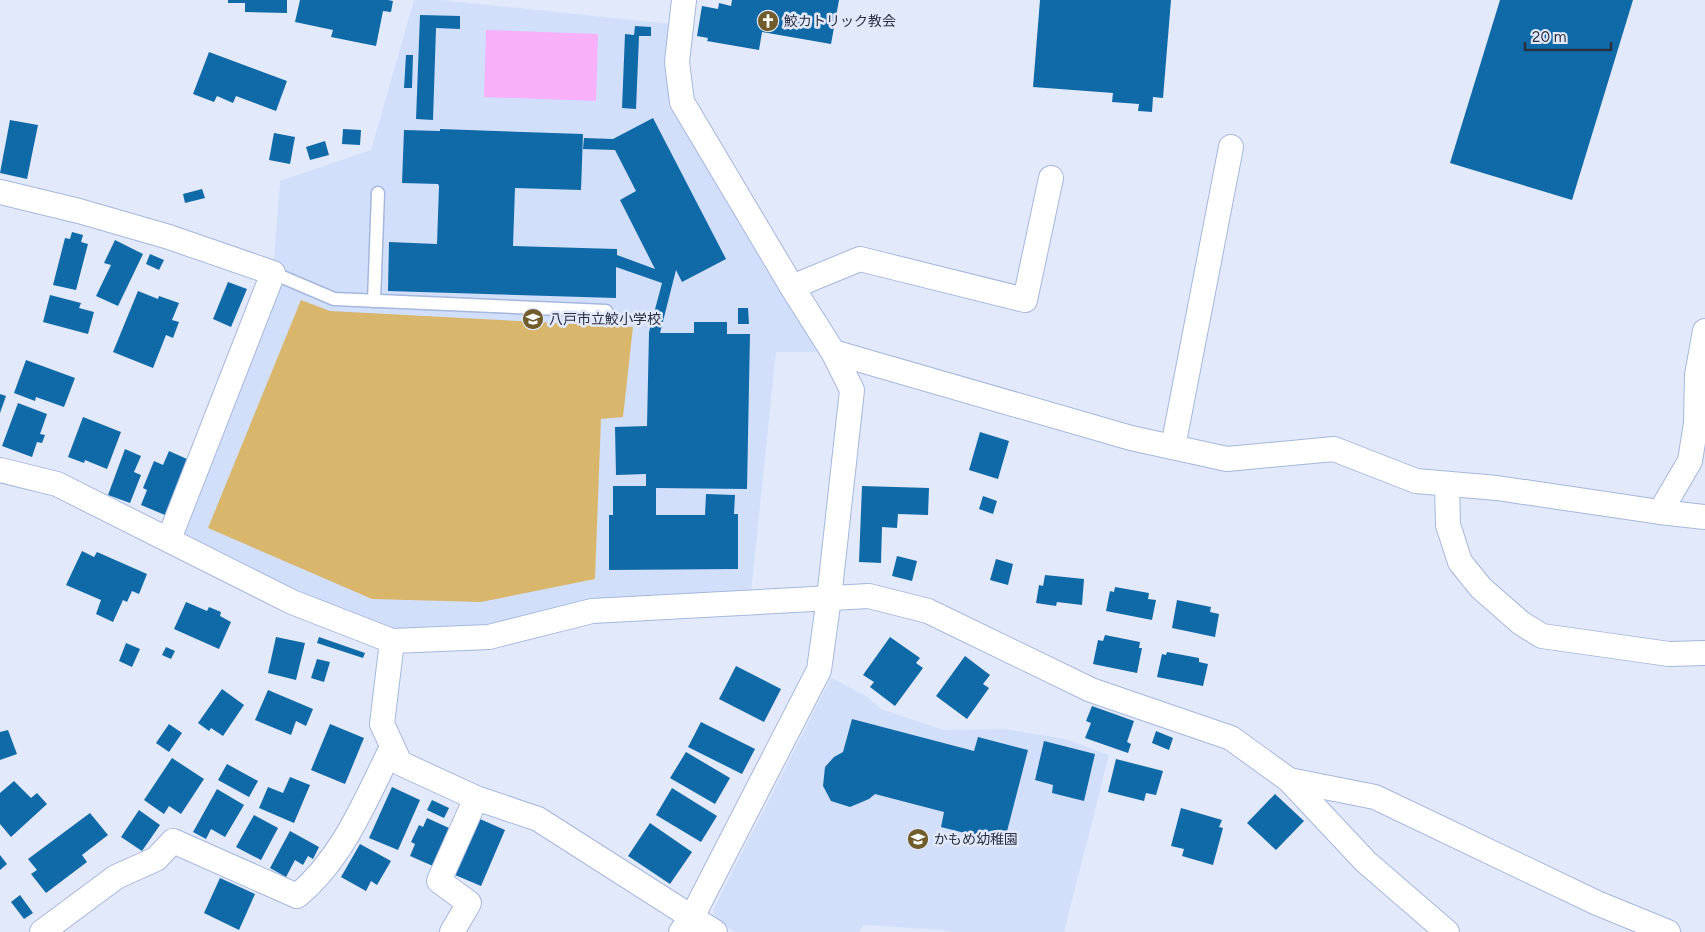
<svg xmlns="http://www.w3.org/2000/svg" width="1705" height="932" viewBox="0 0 1705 932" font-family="Figtree,'Noto Sans JP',sans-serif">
	<rect width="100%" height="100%" fill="#e2e9fa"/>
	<g fill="#d2dffb">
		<polygon points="414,0 440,0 681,25 682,102 833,352 776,352 750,602 392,641 169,539 273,273 280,181 371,150"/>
		<polygon points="831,678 866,696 881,709 943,730 1005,729 1065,739 1109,755 1064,932 952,932 943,930 863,925 859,932 735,932 715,919 713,910"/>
	</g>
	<polygon fill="#d8b76d" points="301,300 330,311 633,327 623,417 601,419 595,579 481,602 372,599 208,528"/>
	<polygon fill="#f8b0f9" points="486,30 598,34 596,101 484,97"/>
	<g fill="#106aa8">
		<polygon points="228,0 287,0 287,13 245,12 245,3 228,3"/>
		<polygon points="300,0 388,0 393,1 391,12 383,11 376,46 331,37 333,30 295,22"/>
		<polygon points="732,0 839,0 831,44 762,32 759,50 707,41 708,38 697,36 702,6 718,9 719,3 731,6"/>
		<polygon points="1040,0 1171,0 1163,98 1153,97 1152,112 1138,111 1139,104 1112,102 1113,93 1033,87"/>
		<polygon points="1500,0 1633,0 1572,200 1450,163"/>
		<polygon points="420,15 460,16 460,29 436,28 433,120 416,119"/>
		<polygon points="635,26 651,27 651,36 639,36 636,109 622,108 625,34 634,35"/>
		<polygon points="209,52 287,81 276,111 236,96 233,103 217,96 214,102 193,94"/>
		<polygon points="406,55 413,55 412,88 404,88"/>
		<polygon points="653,118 726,259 682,282 676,270 660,333 694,333 694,322 727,322 727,334 750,334 747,489 656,488 656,515 705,515 706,494 735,495 734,514 738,514 738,569 609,570 609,515 613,515 613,486 646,486 646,474 616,475 615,427 647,426 649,332 662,283 616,267 616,298 388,291 389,242 437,244 439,186 438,184 402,183 404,130 440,131 440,129 583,134 581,190 515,188 513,246 617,249 617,255 655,269 620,200 636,191 615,150 583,149 584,138 613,139"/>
		<polygon points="10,120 38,125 27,179 0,173"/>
		<polygon points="343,129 361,130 360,145 342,144"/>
		<polygon points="274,133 295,137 290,164 269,160"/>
		<polygon points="325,141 329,155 310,160 306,147"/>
		<polygon points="202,189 205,198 185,203 183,194"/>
		<polygon points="72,232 83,235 81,242 88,244 76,290 53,285 65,238 70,239"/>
		<polygon points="115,240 143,254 118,306 96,296 111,265 104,263"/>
		<polygon points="150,254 164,260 159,270 146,264"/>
		<polygon points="228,282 247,289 231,327 213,319"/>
		<polygon points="138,291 158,299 159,296 179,303 172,320 179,322 173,338 166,335 153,368 113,352"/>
		<polygon points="50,295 81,303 79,308 94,312 88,334 43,322"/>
		<polygon points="738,308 748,308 749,324 738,324"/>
		<polygon points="26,360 75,378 64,407 36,397 35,401 14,393"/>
		<polygon points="0,394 6,396 0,413"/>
		<polygon points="18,403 47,414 40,434 45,435 42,443 37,442 32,457 2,446"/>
		<polygon points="83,417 121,432 107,469 85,460 84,463 68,457"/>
		<polygon points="980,432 1009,441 998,479 969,470"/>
		<polygon points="125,449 141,456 134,472 141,475 130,503 108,495"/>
		<polygon points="169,451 187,459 165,515 141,505 147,490 143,488 154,461 163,465"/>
		<polygon points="862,486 929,488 928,515 898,514 897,528 882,527 881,563 859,562"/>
		<polygon points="983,496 997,501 993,514 979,509"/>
		<polygon points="82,551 94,557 97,552 147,574 139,594 132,591 127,602 123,600 113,622 96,614 101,600 66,585"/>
		<polygon points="897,556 917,561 912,581 892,576"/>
		<polygon points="996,559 1013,564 1008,585 990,580"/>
		<polygon points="1045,575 1084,579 1082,605 1057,602 1056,606 1036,603 1039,585 1043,586"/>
		<polygon points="1115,587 1149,593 1148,599 1156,600 1152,620 1106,611 1110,591 1114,592"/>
		<polygon points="1177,600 1211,607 1210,612 1219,614 1215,637 1172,628"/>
		<polygon points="186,602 207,611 209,607 221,612 220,616 231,622 219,649 174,629"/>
		<polygon points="1105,635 1140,642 1139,648 1142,648 1137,673 1093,664 1098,640 1103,641"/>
		<polygon points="276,637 305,643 296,680 268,673"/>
		<polygon points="319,637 365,653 363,658 317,643"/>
		<polygon points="890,637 920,658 916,663 923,668 895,706 870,687 874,682 863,675"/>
		<polygon points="126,643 140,649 132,667 119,661"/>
		<polygon points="166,647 175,651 171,659 162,655"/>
		<polygon points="1167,652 1199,658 1199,662 1208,664 1203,686 1157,677 1162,654 1166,655"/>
		<polygon points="965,656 990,675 983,684 989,688 967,719 936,696"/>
		<polygon points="317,659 330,662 324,682 311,678"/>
		<polygon points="736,666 781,689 764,722 719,699"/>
		<polygon points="222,689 244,705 223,736 211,728 209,731 198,723"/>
		<polygon points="268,690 313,709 306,726 296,721 291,735 255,720"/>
		<polygon points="1092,706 1134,721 1127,742 1131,744 1128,753 1085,738 1091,723 1086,721"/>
		<polygon points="852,719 974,751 978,737 1028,750 1004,843 941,827 944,812 875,794 869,799 850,807 831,801 823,786 825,767 834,757 843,752"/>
		<polygon points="701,722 755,749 742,774 688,747"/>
		<polygon points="169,724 182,733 169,752 156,743"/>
		<polygon points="330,724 364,738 345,784 311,770"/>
		<polygon points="8,730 17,754 0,760 0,732"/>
		<polygon points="1156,731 1173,738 1169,750 1152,743"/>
		<polygon points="1044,741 1095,754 1084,801 1052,793 1053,785 1035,780"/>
		<polygon points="686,752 730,778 715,804 670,778"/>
		<polygon points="172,758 204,779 181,814 169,806 164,814 144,800"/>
		<polygon points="1116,759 1163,771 1156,795 1146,793 1144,801 1108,792"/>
		<polygon points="227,764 258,781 249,797 218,780"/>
		<polygon points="290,777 310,785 294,823 259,808 268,787 283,793"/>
		<polygon points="14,781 31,798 37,793 47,804 11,837 0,824 0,793"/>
		<polygon points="392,787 420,800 398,850 369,838"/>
		<polygon points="672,788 717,816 701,842 656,815"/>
		<polygon points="217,789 244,805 225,837 211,829 206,839 193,832"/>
		<polygon points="1275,794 1304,821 1276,850 1247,823"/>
		<polygon points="432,800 449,808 444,818 427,810"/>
		<polygon points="1181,808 1222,820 1219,827 1223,828 1213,865 1182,856 1184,849 1171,846"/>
		<polygon points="139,810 160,825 142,851 121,837"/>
		<polygon points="90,813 108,835 82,855 87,862 46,893 31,874 37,870 28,859"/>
		<polygon points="254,815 278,828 261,860 236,847"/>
		<polygon points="427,818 449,828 433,866 410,856 415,844 411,842 419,825 423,827"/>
		<polygon points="480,819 505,830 481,886 455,875"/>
		<polygon points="650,823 692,852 670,884 628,856"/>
		<polygon points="290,831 319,847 313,859 308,856 303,865 295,860 286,877 270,868"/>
		<polygon points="360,844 391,861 377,885 371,881 366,891 341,877"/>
		<polygon points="0,855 7,864 0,870"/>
		<polygon points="220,878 255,894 239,930 204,913"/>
		<polygon points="20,895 33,913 24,919 11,902"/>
	</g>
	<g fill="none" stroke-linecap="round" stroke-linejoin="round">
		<g stroke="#a6b7de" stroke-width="15">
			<g id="lane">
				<polyline points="273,273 334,299 606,311"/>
				<polyline points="374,301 378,193"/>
			</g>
		</g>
		<g stroke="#a6b7de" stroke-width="26">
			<g id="street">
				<polyline points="0,192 79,211 169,237 273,273 169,539"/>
				<polyline points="792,287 860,259 1025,300 1051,178"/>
				<polyline points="833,352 1131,438 1227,459 1334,449 1416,481 1497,488 1660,512 1705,517"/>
				<polyline points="1173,447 1231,147"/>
				<polyline points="0,470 57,484 292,602 392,641 489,637 592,611 869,596 928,611 1091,690 1231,738 1289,780 1366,862 1447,932"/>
				<polyline points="1447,484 1448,525 1460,562 1481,588 1521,623 1542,636 1669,654 1705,653"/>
				<polyline points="1660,512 1690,461 1696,423 1697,375 1705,331"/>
				<polyline points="392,641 382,724 400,763 476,798 538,819 715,932"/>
				<polyline points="1289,780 1375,797 1597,903 1668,932"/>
				<path d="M 42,932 L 116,877 L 156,859 L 173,841 L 297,896 C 343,858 366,799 392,747"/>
				<polyline points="452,932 469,903 439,881 476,798"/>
				<polyline points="681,932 692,917 819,670 829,598 852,390 833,352 792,287 682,102 677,62 684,0"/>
			</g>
		</g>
		<use href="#lane" stroke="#fff" stroke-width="12"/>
		<use href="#street" stroke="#fff" stroke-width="24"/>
	</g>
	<defs>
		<g id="church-disc" transform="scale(1.125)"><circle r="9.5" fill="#715c2b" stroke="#e2e9fa"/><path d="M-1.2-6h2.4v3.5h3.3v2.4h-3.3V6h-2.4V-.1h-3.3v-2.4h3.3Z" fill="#fff"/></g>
		<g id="school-disc" transform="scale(1.125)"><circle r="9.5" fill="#715c2b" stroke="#e2e9fa"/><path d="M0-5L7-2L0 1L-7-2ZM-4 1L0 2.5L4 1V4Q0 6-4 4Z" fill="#fff"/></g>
	</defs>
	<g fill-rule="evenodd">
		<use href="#church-disc" x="768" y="21"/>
		<use href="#school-disc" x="533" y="319"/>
		<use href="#school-disc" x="918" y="839"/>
	</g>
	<g text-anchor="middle" stroke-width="5" stroke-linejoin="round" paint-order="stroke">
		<g font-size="14" fill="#2a3040" stroke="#e2e9fa" text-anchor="start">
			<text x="784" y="26">鮫カトリック教会</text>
			<text x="549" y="324">八戸市立鮫小学校</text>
			<text x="934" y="844">かもめ幼稚園</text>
		</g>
	</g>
	<path d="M1525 42v8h86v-8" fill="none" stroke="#2a3040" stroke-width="2.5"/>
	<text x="1532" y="42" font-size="15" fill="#2a3040" stroke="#e2e9fa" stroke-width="4" paint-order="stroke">20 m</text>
</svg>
